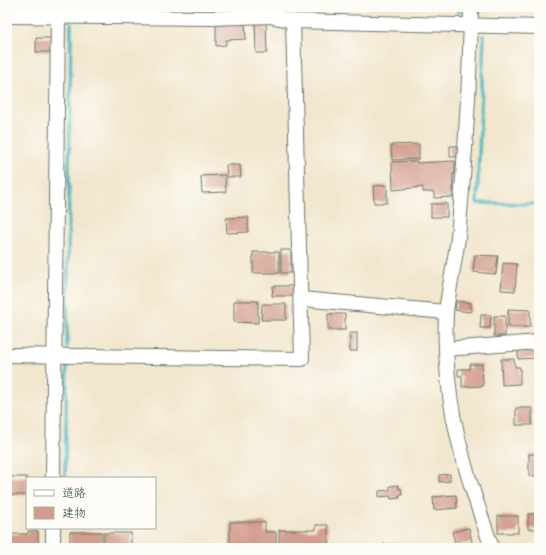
<svg xmlns="http://www.w3.org/2000/svg" width="546" height="555" viewBox="0 0 546 555" font-family="Pangolin,'Klee One',sans-serif">
	<rect width="100%" height="100%" fill="#fdfcf7"/>
	<filter id="ink" filterUnits="userSpaceOnUse"><feTurbulence type="fractalNoise" baseFrequency=".025" numOctaves="2"/><feDisplacementMap in="SourceGraphic" scale="8" xChannelSelector="R" yChannelSelector="G"/><feConvolveMatrix kernelMatrix="1 2 1 2 8 2 1 2 1" color-interpolation-filters="sRGB"/></filter>
	<filter id="wash" filterUnits="userSpaceOnUse"><feTurbulence type="fractalNoise" baseFrequency=".012" numOctaves="4" result="noise"/><feDisplacementMap in="SourceGraphic" scale="16" xChannelSelector="R" yChannelSelector="G"/><feGaussianBlur stdDeviation="0.9" result="paint"/><feColorMatrix in="noise" values="0 0 0 0 0 0 0 0 0 0 0 0 0 0 0 0 0 1.4 0 .05"/><feComposite in="paint" operator="in"/></filter>
	<g filter="url(#wash)">
		<rect width="100%" height="100%" fill="#f2e6cd"/>
		<g fill="none" stroke-linecap="round" stroke-linejoin="round">
			<g stroke="#4bb9c2" stroke-width="3.5">
				<polyline points="459,12 459,7"/>
				<polyline points="484,36 477,203 539,204"/>
				<polyline points="67,347 71,24"/>
				<polyline points="65,478 67,365"/>
			</g>
		</g>
		<g id="blocks">
			<g fill="#d39c8c">
				<polygon points="255,22 266,22 267,53 256,53"/>
				<polygon points="245,24 246,39 226,40 226,45 216,46 216,25"/>
				<rect x="36" y="38" width="15" height="14"/>
				<polygon points="419,144 419,159 392,160 391,145"/>
				<polygon points="450,146 458,146 457,157 450,157"/>
				<polygon points="417,161 417,163 455,161 455,174 453,174 453,197 434,198 434,192 423,192 423,187 393,190 392,162"/>
				<polygon points="226,165 240,165 241,177 227,177"/>
				<polygon points="225,175 226,192 202,193 201,176"/>
				<polygon points="387,185 387,203 374,203 373,186"/>
				<rect x="431" y="204" width="16" height="13"/>
				<polygon points="248,217 248,232 227,233 226,218"/>
				<rect x="281" y="250" width="10" height="23"/>
				<rect x="253" y="252" width="26" height="21"/>
				<polygon points="475,255 498,256 496,274 473,272"/>
				<polygon points="503,263 517,264 515,291 501,290"/>
				<polygon points="273,286 295,286 294,296 272,296"/>
				<polygon points="234,301 258,301 258,323 234,322"/>
				<polygon points="456,301 471,303 471,312 455,310"/>
				<polygon points="262,304 286,304 286,320 261,320"/>
				<polygon points="508,309 530,310 530,327 508,327"/>
				<rect x="328" y="314" width="17" height="16"/>
				<polygon points="481,315 491,315 490,328 480,328"/>
				<rect x="494" y="316" width="11" height="20"/>
				<rect x="350" y="333" width="7" height="18"/>
				<polygon points="539,349 539,358 518,359 518,350"/>
				<polygon points="501,359 514,359 515,367 520,367 520,384 502,385"/>
				<polygon points="470,364 482,364 483,386 462,387 462,376 458,376 458,369 470,369"/>
				<rect x="516" y="408" width="16" height="17"/>
				<rect x="529" y="454" width="10" height="22"/>
				<polygon points="450,474 450,481 439,482 439,475"/>
				<polygon points="7,477 27,477 26,495 7,495"/>
				<polygon points="398,485 399,489 401,488 402,495 399,495 400,498 391,499 390,496 379,497 379,491 390,490 390,486"/>
				<polygon points="456,495 457,508 434,510 433,497"/>
				<rect x="528" y="514" width="11" height="15"/>
				<rect x="498" y="516" width="20" height="17"/>
				<polygon points="230,522 265,522 265,532 276,532 276,548 230,548"/>
				<polygon points="316,525 328,525 328,548 279,548 279,530 316,530"/>
				<polygon points="469,528 472,542 456,546 452,532"/>
				<polygon points="28,531 38,531 38,548 7,548 7,534 28,534"/>
				<rect x="70" y="532" width="32" height="16"/>
				<rect x="104" y="533" width="27" height="15"/>
				<rect x="384" y="544" width="13" height="4"/>
			</g>
		</g>
	</g>
	<g filter="url(#ink)">
		<use href="#blocks" fill-opacity="0" stroke="#69786a" stroke-width="1"/>
		<g fill="none" stroke-linecap="round" stroke-linejoin="round">
			<g stroke="#69786a" stroke-width="16">
				<g id="minor">
					<path d="M 471,7 C 470,84 465,160 458,237 C 455,262 449,287 446,312 C 445,334 446,357 448,378 C 453,436 473,493 492,548"/>
					<polyline points="7,16 212,18 271,16 293,21 539,27"/>
					<polyline points="301,299 446,312"/>
					<polyline points="446,349 539,342"/>
					<polyline points="7,355 302,359 293,21"/>
					<polyline points="53,478 58,17"/>
					<polyline points="53,548 53,528"/>
				</g>
			</g>
			<use href="#minor" stroke="#fff" stroke-width="14"/>
		</g>
	</g>
	<rect width="546" height="555" fill="none" stroke="#fdfcf7" stroke-width="24"/>
	<rect x="26" y="477" width="130" height="52" fill="#fdfcf7" stroke="#a4b0a9"/>
	<rect x="34" y="490" width="20" height="6" fill="#ffffff" stroke="#a4b0a9"/>
	<text x="62" y="497" font-size="12" fill="#1f3d34">道路</text>
	<rect x="34" y="507" width="20" height="12" fill="#d39c8c" stroke="#a4b0a9"/>
	<text x="62" y="517" font-size="12" fill="#1f3d34">建物</text>
</svg>
